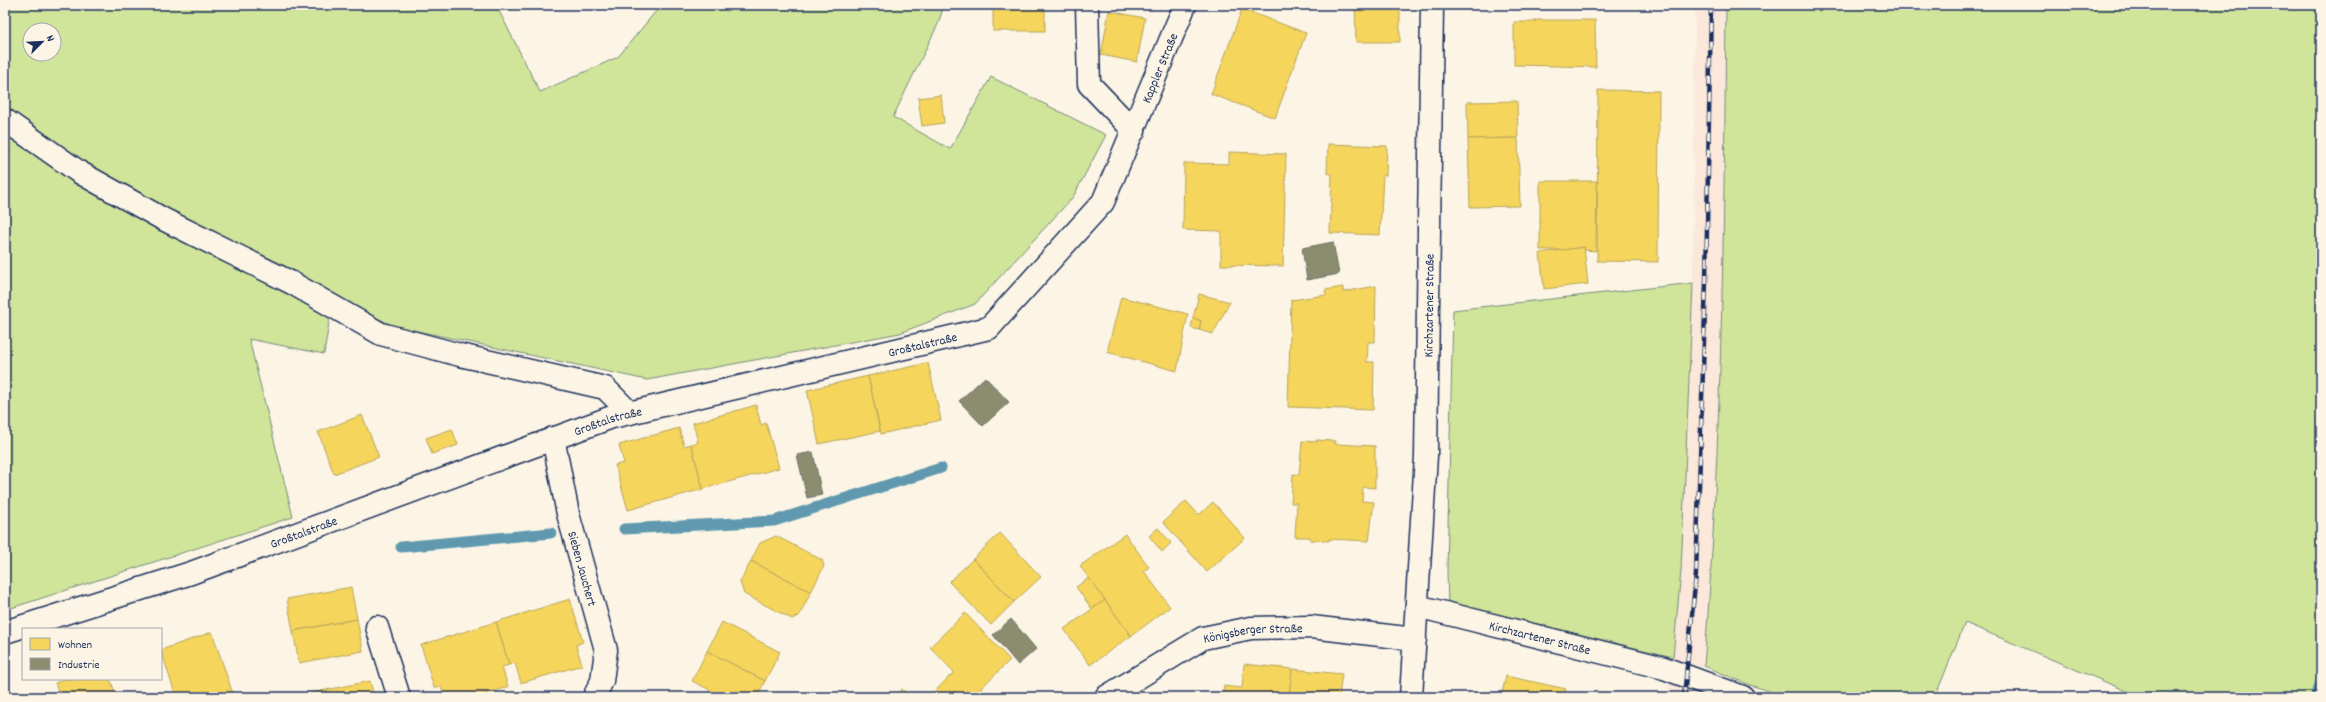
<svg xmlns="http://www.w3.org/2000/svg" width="2326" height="702" viewBox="0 0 2326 702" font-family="Dekko,sans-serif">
	<rect width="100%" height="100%" fill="#fcf5e5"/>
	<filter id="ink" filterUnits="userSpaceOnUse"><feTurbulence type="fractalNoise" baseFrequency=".025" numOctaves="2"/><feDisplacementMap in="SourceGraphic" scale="8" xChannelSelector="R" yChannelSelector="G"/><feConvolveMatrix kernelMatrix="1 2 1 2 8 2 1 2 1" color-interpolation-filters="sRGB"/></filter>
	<g filter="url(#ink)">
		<polygon fill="#fbe8db" points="1695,5 1726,5 1723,285 1712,574 1700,697 1667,697 1681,571 1693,283"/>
		<g fill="#d0e59a" stroke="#768a7c" fill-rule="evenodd">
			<path d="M 5,5 L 496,5 L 540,92 L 618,57 L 661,5 L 944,5 L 938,24 L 893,117 L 950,149 L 991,77 L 1106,135 L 1073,197 L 975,304 L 900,333 L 647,380 L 394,326 L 333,297 L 324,354 L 249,339 L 293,517 L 5,610 ZM 30,30 L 54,30 L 54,54 L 30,54 Z"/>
			<path d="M 1726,5 L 2321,5 L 2321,697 L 2141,697 L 1965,623 L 1935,697 L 1787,697 L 1750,685 L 1704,666 C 1722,446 1724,226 1726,5 Z"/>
			<polygon points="1693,283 1681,571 1673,657 1491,613 1448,607 1447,570 1453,310"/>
		</g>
		<g fill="#f6d55c" stroke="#b4a35d">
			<rect x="993" y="5" width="52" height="26"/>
			<polygon points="1355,5 1400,5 1400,42 1356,42"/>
			<polygon points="1242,9 1306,33 1275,118 1211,94"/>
			<polygon points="1109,11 1145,18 1137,62 1101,55"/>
			<polygon points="1535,20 1595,20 1596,67 1514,65 1514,22 1535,22"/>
			<polygon points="1598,90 1659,91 1658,262 1597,261"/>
			<polygon points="941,95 944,123 922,126 918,98"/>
			<polygon points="1517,101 1518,138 1468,139 1467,102"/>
			<polygon points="1518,138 1520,206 1470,207 1468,139"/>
			<polygon points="1328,144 1387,146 1386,176 1383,175 1380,235 1330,233 1332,174 1327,173"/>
			<polygon points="1229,152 1286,154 1283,266 1221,265 1221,231 1183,230 1184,163 1229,164"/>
			<polygon points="1540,181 1597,181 1596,251 1584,250 1584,247 1564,250 1540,250"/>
			<polygon points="1584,247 1588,284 1544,289 1540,253"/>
			<polygon points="1376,286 1375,342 1368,342 1367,362 1374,362 1373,410 1288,407 1291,300 1326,295 1325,290 1343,287 1343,292"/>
			<polygon points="1199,294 1230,302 1213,334 1199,330 1201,321 1193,318"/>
			<polygon points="1121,297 1188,314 1177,371 1107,352"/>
			<polygon points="1193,318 1201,321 1199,330 1191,328"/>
			<polygon points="928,363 941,420 881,434 868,376"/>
			<polygon points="868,376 880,431 819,444 807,390"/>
			<polygon points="756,405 761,425 766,423 779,468 703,489 691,444 698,442 693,423"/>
			<polygon points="362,415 379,457 334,474 318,432"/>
			<polygon points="679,428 684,446 691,444 703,489 628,510 615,465 624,463 619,445"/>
			<polygon points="452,429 458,445 432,454 426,438"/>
			<polygon points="1316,440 1335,441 1335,444 1375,446 1375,488 1363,487 1362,501 1374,502 1369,541 1329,539 1329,541 1310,540 1310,537 1295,537 1297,503 1291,503 1293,474 1299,475 1302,441 1317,442"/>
			<polygon points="1186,501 1199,515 1213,502 1245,538 1207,572 1163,522"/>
			<polygon points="1158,528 1171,543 1162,552 1149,536"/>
			<polygon points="1000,533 1041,577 1014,602 973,559"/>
			<polygon points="1125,534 1149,567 1144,571 1170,607 1131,636 1080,566"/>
			<polygon points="776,536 822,560 824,566 811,592 751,561 760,543"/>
			<polygon points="973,559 1014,602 991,625 949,582"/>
			<polygon points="751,561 811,592 799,616 792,619 744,594 740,582"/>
			<polygon points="1089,578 1105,600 1092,609 1076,587"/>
			<polygon points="351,587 357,619 293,631 287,599"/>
			<polygon points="570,599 583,642 576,645 582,665 521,683 515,663 509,665 496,622"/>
			<polygon points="1105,600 1131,636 1090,665 1064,629"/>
			<polygon points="965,613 1010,660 975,694 979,697 929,697 954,672 930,647"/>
			<polygon points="357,619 363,651 299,663 293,631"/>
			<polygon points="496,622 509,665 502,667 508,687 476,697 444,697 441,686 434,688 421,645"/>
			<polygon points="722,622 780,652 765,681 707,651"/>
			<polygon points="212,632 234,697 176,697 161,650"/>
			<polygon points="707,651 765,681 757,697 724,697 692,681"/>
			<polygon points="1244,664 1292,669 1289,697 1222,697 1224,686 1242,688"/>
			<polygon points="1292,669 1342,674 1339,697 1289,697"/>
			<polygon points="1506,676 1566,689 1564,697 1501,697"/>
			<polygon points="65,679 110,679 117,697 60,697 55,683"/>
			<polygon points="370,681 374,697 307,697 306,694"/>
			<polygon points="902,689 910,697 894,697"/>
		</g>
		<g fill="#8c8c6e" stroke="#6a7069">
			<polygon points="1333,242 1339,274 1307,280 1302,248"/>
			<polygon points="985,377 1009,402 983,426 959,401"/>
			<polygon points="813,452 822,495 807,498 797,455"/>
			<polygon points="1011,619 1036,649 1018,665 993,635"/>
		</g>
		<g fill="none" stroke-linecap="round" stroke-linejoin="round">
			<g stroke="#6199af" stroke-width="11">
				<polyline points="624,529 774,521 941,468"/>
				<polyline points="401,547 551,533"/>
				<polyline points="2316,697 2321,682"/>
			</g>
			<g stroke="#1b2f5e" stroke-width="25">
				<g id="minor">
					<polyline points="1087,5 1089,84 1134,131"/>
					<polyline points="5,120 79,172 163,219 292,283 381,334 460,355 605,388 630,413"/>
					<path id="s1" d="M 553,438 L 568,514 L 606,650 L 602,681 L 594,697"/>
					<path id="s2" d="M 1417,606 L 1664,668 L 1743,697"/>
					<polyline points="377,627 399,697"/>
					<path id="s3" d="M 5,632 L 191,573 L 612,417 L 989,328 L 1103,202 L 1185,5"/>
					<path id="s4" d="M 1106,697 L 1203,638 L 1251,628 L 1311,627 L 1415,639"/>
					<path id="s5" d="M 1411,697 L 1426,456 L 1432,5"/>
				</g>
			</g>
			<use href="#minor" stroke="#fcf5e5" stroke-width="22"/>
			<g stroke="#1b2f5e" stroke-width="4.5">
				<polyline id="rail" points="1684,697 1696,574 1706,282 1711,5"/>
			</g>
			<use href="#rail" stroke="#fcf5e5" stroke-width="3" stroke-dasharray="9" stroke-linecap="butt"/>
		</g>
	</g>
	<g text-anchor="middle" stroke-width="4" stroke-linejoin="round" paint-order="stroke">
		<g font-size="13" fill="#1b2f5e" stroke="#fcf5e5">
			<text dy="5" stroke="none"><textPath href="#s3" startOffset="1347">Kappler Straße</textPath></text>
			<text dy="5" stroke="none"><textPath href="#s5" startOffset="392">Kirchzartener Straße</textPath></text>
			<text dy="5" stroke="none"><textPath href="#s3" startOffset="963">Großtalstraße</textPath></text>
			<text dy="5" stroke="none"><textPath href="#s3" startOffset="639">Großtalstraße</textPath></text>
			<text dy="5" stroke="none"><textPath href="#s3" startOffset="315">Großtalstraße</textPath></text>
			<text dy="5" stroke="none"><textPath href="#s1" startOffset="134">Sieben Jauchert</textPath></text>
			<text dy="5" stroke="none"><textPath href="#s4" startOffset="164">Königsberger Straße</textPath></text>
			<text dy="5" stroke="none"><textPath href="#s2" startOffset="127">Kirchzartener Straße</textPath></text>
		</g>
	</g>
	<rect width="2326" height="702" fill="none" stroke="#fcf5e5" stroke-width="20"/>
	<rect x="10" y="10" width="2306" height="682" fill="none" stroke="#1b2f5e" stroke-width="1.5" filter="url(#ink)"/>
	<rect x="22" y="628" width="140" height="52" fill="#fcf5e5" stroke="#a2a6af"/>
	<rect x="30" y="638" width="20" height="12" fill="#f6d55c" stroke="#a2a6af"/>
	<text x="58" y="648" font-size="12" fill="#1b2f5e">Wohnen</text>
	<rect x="30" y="658" width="20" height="12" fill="#8c8c6e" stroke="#a2a6af"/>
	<text x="58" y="668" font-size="12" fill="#1b2f5e">Industrie</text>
	<g transform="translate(42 42) rotate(66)"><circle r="19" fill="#fcf5e5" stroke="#a2a6af"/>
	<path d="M0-3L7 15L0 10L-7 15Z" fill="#1b2f5e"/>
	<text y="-6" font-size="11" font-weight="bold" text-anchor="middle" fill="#1b2f5e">N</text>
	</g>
</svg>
